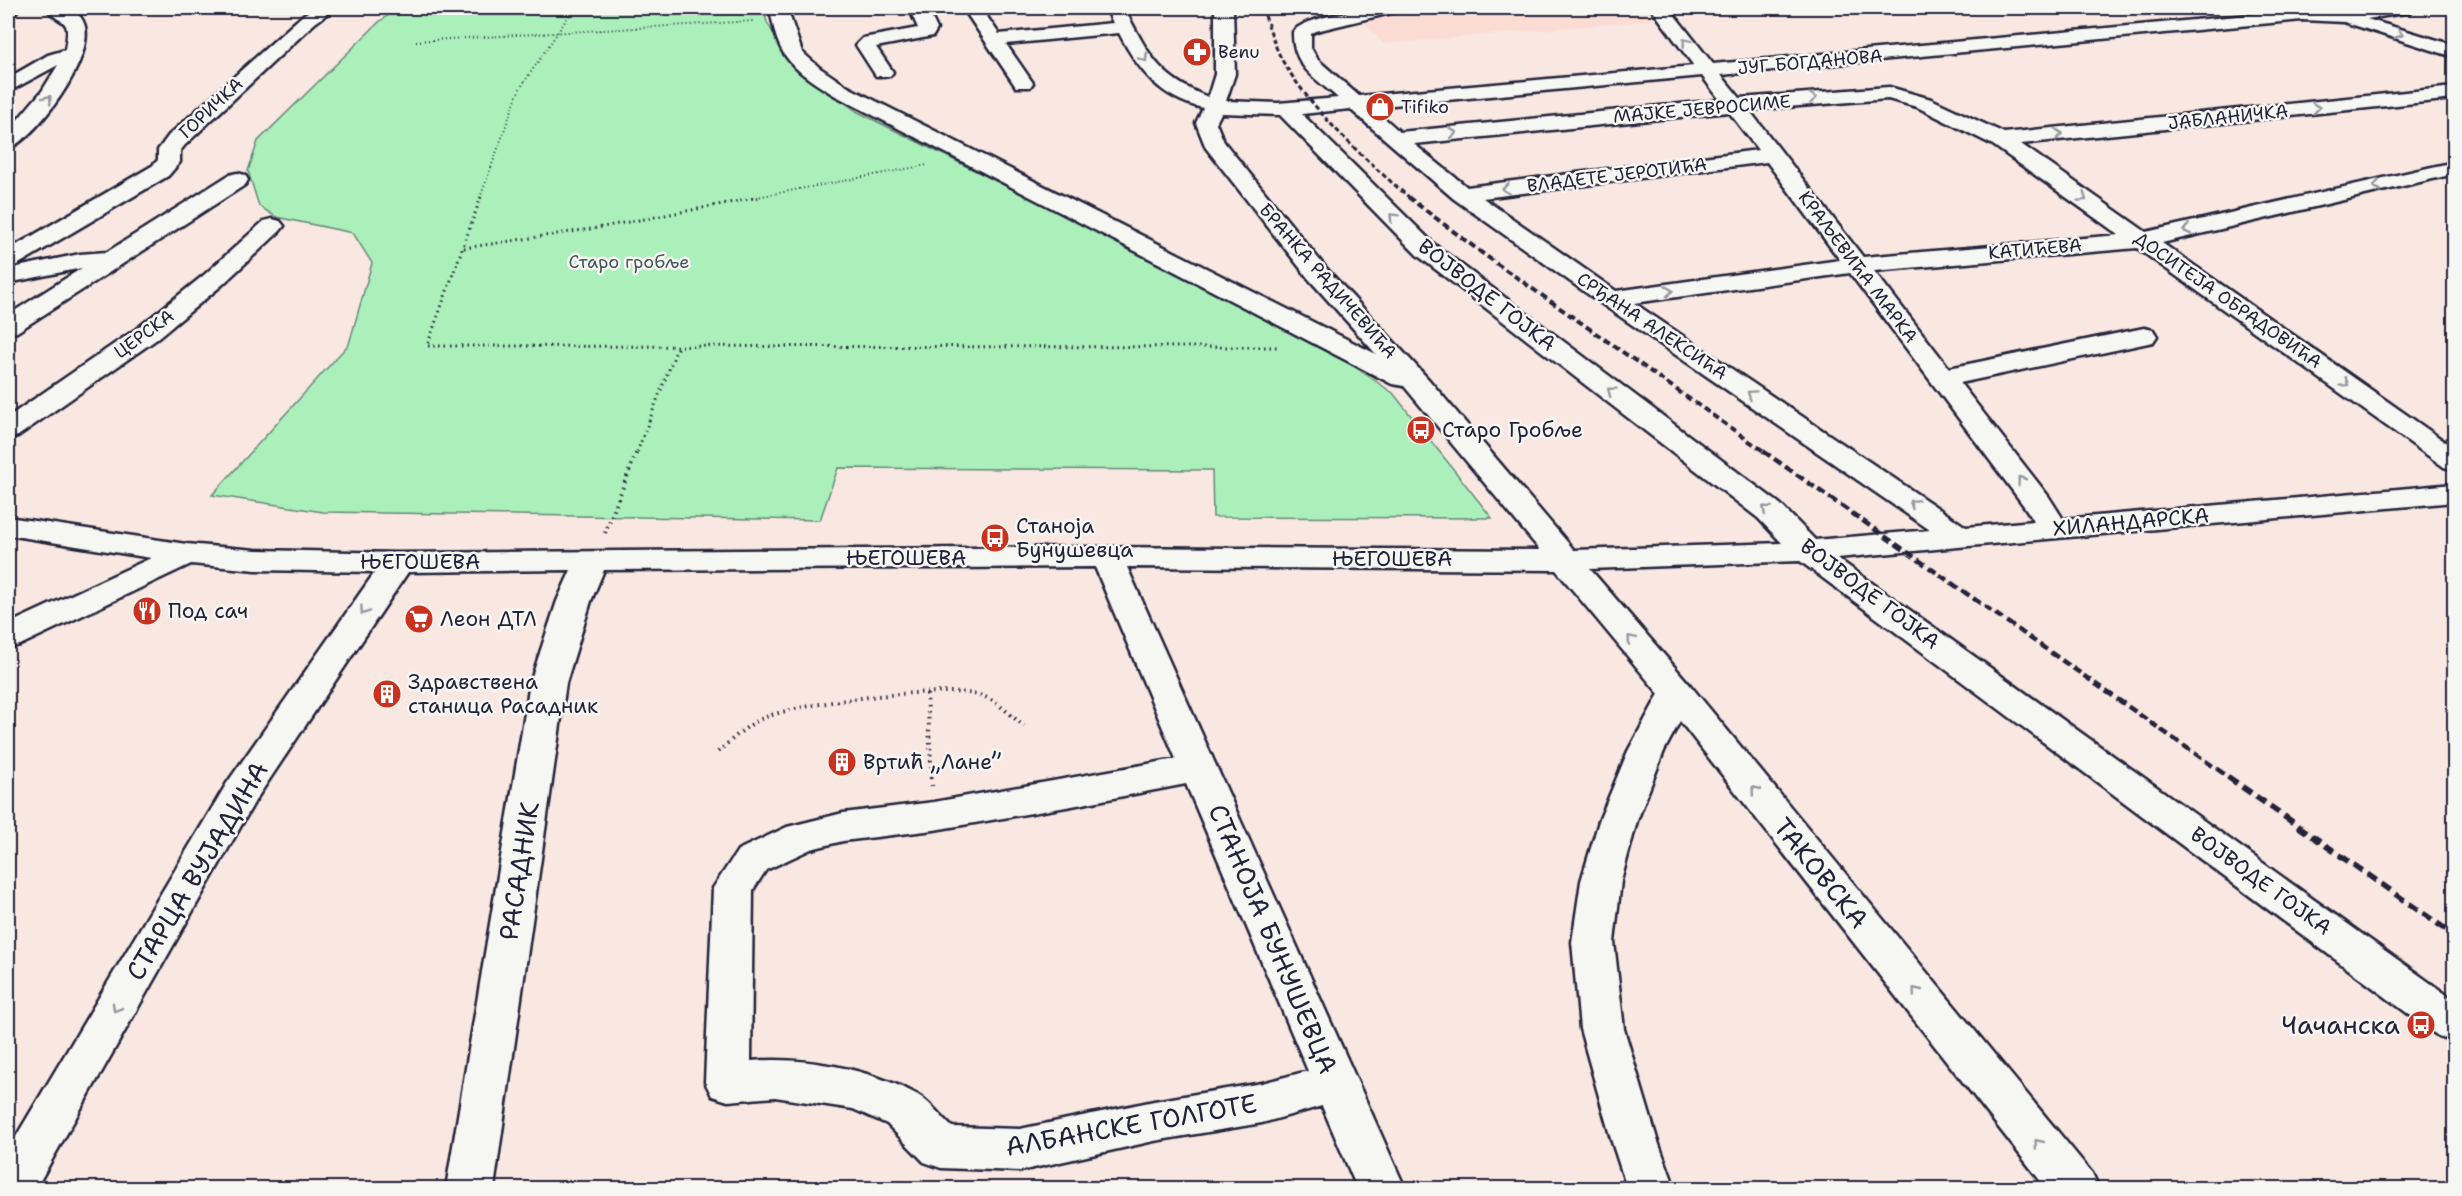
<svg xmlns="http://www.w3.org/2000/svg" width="2462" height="1196" viewBox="0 0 2462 1196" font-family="'Shantell Sans',sans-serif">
	<rect width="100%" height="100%" fill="#f9e7e1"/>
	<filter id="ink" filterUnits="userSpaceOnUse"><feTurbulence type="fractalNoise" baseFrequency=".0167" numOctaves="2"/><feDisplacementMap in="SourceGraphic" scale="12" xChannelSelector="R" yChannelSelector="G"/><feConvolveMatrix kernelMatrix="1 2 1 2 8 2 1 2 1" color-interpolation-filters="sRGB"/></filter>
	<g filter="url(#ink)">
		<polygon fill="#fbdcd5" points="1487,8 1643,8 1652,20 1384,44 1360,18"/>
		<polygon fill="#abefba" stroke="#66887a" stroke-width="1.5" points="399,8 763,8 767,22 789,62 858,112 1321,344 1393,393 1492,518 1213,517 1212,470 838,468 820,520 323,512 212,495 349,344 372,263 353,233 276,217 259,206 248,171 258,141 380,21"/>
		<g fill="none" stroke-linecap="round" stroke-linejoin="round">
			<g stroke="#22223b" stroke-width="5">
				<g id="minor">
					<polygon points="8,8 19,8 16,12 8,13"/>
					<path d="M 46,8 C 142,0 38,142 8,148 L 8,131 L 42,91 L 58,65 L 8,92 L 8,78 L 48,55 L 65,50 C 72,14 62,28 46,8 Z"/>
					<polygon points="314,8 335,8 315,23 185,145 180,151 180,162 168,176 17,265 8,267 8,250 152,166 158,160 158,150 169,135 303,15"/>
					<path d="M 769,8 L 787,8 L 802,52 L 820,68 L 848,87 L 1376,354 L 1308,278 L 1206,148 L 1196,123 L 1203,108 C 1160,98 1138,70 1119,33 L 1006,44 L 1033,83 L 1030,87 L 1016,87 L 963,8 L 981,8 L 999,34 L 1113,23 L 1106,8 L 1124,8 C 1148,53 1157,77 1208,97 L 1215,74 L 1215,8 L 1233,8 L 1235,74 L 1226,101 L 1278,103 L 1338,98 C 1315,78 1292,65 1293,32 C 1304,16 1378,6 1398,8 L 1395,12 L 1316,31 L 1311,34 L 1311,48 L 1318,60 L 1359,96 L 1694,66 L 1651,8 L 1669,8 L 1713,64 L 2302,10 C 2339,11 2375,8 2413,8 L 2410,12 L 2367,19 L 2454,45 L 2454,57 L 2344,22 L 2302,20 L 1721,75 L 1740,98 L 1889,87 L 1931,99 L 2004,133 L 2454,87 L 2454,99 L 2021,144 L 2146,232 L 2454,162 L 2454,174 L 2162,243 L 2454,448 L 2454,470 L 2444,467 L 2137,248 L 1874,271 L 1949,368 L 2144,328 L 2153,330 L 2157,336 L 2153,342 L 1960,383 L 2049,497 L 2063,519 L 2454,484 L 2454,502 L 1837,558 L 2454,1000 L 2454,1041 L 2438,1036 L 1800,561 L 1590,569 L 1690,685 L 2092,1173 L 2099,1188 L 2046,1188 L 1680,721 L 1664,751 L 1637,821 L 1621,881 L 1614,942 L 1624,1029 L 1657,1139 L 1675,1188 L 1627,1188 L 1611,1139 L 1580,1029 L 1572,942 L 1581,881 L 1599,821 L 1628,751 L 1659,694 L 1556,570 L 1127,567 L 1405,1188 L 1357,1188 L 1322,1106 L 1262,1123 L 1154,1141 L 1020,1171 L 941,1168 L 924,1162 L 887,1124 L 853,1109 L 775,1097 L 728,1101 L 712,1096 L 705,1082 L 713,888 L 738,850 L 787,827 L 843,813 L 934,802 L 1176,759 L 1095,567 L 604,570 L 591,601 L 566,683 L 494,1188 L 446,1188 L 530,683 L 557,601 L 571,570 L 408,572 L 255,801 L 36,1188 L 8,1188 L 8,1150 L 227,783 L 375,572 L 256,570 L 191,564 L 20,645 L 8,648 L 8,624 L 151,558 L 8,535 L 8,517 L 186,544 L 256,550 L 398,553 L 1087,547 L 1540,550 L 1404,386 L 1392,384 L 834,95 C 813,82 789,68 779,44 C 774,33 773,20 769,8 ZM 1702,76 L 1720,100 L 1400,132 L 1372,107 ZM 1888,99 L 1917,107 L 1993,145 L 2119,235 L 1863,257 L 1749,110 ZM 1350,109 L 1454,199 L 1602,304 L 1930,530 L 1815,540 L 1780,504 L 1435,245 L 1302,114 ZM 1729,112 L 1758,150 L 1467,187 L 1414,144 ZM 1221,113 L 1280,115 L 1417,255 L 1758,518 L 1782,543 L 1574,550 L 1430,381 L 1326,268 L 1224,142 L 1216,123 ZM 1767,162 L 1840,260 L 1616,291 L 1483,198 ZM 1850,273 L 2024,506 L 2034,521 L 1966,527 L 1634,303 ZM 1186,784 L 1308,1071 L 1262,1083 L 1154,1101 L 1020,1129 L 952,1127 C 941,1117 930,1102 918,1095 C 871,1069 804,1056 751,1061 L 753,890 L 766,870 L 811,849 L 843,841 L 934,830 L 1072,806 Z"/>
					<polygon points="909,8 927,8 937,29 933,36 876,47 893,72 890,76 876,76 856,45 863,38 918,28"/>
					<polygon points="237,173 245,175 248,180 245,185 17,332 8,334 8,315 82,268 8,283 8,269 80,254 107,252 229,175"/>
					<polygon points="272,219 280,221 284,226 280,231 222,285 157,339 18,436 8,438 8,417 139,327 204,275 264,221"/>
				</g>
			</g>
			<g stroke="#22223b" stroke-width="2" stroke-dasharray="1 3" stroke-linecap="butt">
				<polyline points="416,41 754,21"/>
				<polyline points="480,198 519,90 574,8"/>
				<polyline points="752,198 927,165"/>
			</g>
			<g stroke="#22223b" stroke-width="3" stroke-dasharray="1.5 4" stroke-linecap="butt">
				<polyline points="481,197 427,346 1278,347"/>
				<polyline points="464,248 597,228 760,197"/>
				<polyline points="637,452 678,346"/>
			</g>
			<g stroke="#22223b" stroke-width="4" stroke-dasharray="1.5 4.5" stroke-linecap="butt">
				<polyline points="605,533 637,451"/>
				<polyline points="927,694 932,778"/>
				<path d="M 718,752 C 733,739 747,724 766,717 C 805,702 940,685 979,695 C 996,699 1011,716 1024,726"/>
			</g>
			<polyline stroke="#22223b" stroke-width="4.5" stroke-dasharray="2 6" stroke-linecap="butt" points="931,777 932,786"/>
			<use href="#minor" fill="#f6f6f2" fill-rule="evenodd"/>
			<path stroke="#22223b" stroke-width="3" stroke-dasharray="5 3" stroke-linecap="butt" d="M 1262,8 C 1269,25 1273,43 1282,60 C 1312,111 1365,160 1410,198"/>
			<polyline stroke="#22223b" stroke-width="4" stroke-dasharray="7 4" stroke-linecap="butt" points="1408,197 1486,256 1765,452"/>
			<polyline stroke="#22223b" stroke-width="4.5" stroke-dasharray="9 4.5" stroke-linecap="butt" points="1763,451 2230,778"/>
			<polyline stroke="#22223b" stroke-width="6" stroke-dasharray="11 6" stroke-linecap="butt" points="2228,777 2454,935"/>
		</g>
		<defs><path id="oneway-chevron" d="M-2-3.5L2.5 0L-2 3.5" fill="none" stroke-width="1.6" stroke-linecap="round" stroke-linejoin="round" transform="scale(1.5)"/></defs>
		<g stroke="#9797a0">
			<use href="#oneway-chevron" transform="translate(2399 34) rotate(17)"/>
			<use href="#oneway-chevron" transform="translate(1686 42) rotate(-128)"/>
			<use href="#oneway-chevron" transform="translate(1144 58) rotate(57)"/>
			<use href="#oneway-chevron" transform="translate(1813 98) rotate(-5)"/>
			<use href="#oneway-chevron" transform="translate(48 99) rotate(-52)"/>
			<use href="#oneway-chevron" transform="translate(2316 108) rotate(-6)"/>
			<use href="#oneway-chevron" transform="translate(1453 133) rotate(-6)"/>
			<use href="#oneway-chevron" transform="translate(2059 134) rotate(-6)"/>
			<use href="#oneway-chevron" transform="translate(2377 186) rotate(167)"/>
			<use href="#oneway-chevron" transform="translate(1506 189) rotate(173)"/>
			<use href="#oneway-chevron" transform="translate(2083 198) rotate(35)"/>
			<use href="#oneway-chevron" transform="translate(1393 217) rotate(-135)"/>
			<use href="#oneway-chevron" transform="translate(2187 230) rotate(167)"/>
			<use href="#oneway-chevron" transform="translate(1669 291) rotate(-8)"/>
			<use href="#oneway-chevron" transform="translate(2345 383) rotate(35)"/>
			<use href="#oneway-chevron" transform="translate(1611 391) rotate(-143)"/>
			<use href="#oneway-chevron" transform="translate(1751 394) rotate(-146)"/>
			<use href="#oneway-chevron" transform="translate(2021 480) rotate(-127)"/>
			<use href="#oneway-chevron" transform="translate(1913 503) rotate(-146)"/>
			<use href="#oneway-chevron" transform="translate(1766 509) rotate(-140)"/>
			<use href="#oneway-chevron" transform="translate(364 611) rotate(124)"/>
			<use href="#oneway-chevron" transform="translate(1631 639) rotate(-130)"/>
			<use href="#oneway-chevron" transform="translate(1755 790) rotate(-129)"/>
			<use href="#oneway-chevron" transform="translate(1916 991) rotate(-129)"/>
			<use href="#oneway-chevron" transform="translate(116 1008) rotate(120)"/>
			<use href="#oneway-chevron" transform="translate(2038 1143) rotate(-129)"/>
		</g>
	</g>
	<defs>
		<g id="pharmacy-disc" transform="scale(1.5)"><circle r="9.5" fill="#c8321e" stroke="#f6f6f2"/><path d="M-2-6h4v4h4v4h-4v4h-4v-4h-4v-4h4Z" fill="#fff"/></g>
		<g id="shop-disc" transform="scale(1.5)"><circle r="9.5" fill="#c8321e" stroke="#f6f6f2"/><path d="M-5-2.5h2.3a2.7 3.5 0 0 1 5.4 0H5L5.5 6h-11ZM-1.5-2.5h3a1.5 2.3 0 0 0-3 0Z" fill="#fff"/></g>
		<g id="bus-disc" transform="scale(1.5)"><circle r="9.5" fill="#c8321e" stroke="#f6f6f2"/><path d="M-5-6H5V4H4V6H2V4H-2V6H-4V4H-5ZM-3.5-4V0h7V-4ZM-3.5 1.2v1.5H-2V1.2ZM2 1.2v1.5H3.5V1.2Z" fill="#fff"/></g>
		<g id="restaurant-disc" transform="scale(1.5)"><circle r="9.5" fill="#c8321e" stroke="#f6f6f2"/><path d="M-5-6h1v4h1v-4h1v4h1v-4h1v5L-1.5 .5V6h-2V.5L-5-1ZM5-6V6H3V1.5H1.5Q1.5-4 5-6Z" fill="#fff"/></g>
		<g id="supermarket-disc" transform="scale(1.5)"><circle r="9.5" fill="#c8321e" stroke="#f6f6f2"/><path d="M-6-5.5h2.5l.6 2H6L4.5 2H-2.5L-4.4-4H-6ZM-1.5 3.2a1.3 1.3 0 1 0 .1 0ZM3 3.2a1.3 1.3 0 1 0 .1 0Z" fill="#fff"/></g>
		<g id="building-disc" transform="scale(1.5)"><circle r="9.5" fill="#c8321e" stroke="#f6f6f2"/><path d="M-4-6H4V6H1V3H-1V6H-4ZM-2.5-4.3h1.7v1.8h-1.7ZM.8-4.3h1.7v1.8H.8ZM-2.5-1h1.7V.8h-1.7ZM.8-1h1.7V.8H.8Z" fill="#fff"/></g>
	</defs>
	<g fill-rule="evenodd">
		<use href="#pharmacy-disc" x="1197" y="52"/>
		<use href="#shop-disc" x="1380" y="107"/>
		<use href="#bus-disc" x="1421" y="430"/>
		<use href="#bus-disc" x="995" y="538"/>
		<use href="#restaurant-disc" x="147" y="611"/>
		<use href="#supermarket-disc" x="419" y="619"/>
		<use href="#building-disc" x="387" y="694"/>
		<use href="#building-disc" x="842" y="762"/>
		<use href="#bus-disc" x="2421" y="1025"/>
	</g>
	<g text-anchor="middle" stroke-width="5" stroke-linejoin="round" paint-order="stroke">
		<g font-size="18" fill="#22223b" stroke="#f6f6f2" text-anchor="start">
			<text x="1218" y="58">Benu</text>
			<text x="1401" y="113">Tifiko</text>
		</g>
		<g font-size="18" fill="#22223b" stroke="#f6f6f2">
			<text transform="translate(1810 62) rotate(-5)" y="6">ЈУГ БОГДАНОВА</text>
			<text transform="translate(211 108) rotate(-43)" y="6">ГОРИЧКА</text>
			<text transform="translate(1702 109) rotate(-5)" y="6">МАЈКЕ ЈЕВРОСИМЕ</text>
			<text transform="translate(2228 117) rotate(-6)" y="6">ЈАБЛАНИЧКА</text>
			<text transform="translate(1617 175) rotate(-7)" y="6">ВЛАДЕТЕ ЈЕРОТИЋА</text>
			<text transform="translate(2035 249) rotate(-5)" y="6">КАТИЋЕВА</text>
			<text transform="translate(1858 267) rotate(53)" y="6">КРАЉЕВИЋА МАРКА</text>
			<text transform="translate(1328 281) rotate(49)" y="6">БРАНКА РАДИЧЕВИЋА</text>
			<text transform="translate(2228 300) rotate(35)" y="6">ДОСИТЕЈА ОБРАДОВИЋА</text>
			<text transform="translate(1652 326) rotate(34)" y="6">СРЂАНА АЛЕКСИЋА</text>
			<text transform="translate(144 334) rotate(-36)" y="6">ЦЕРСКА</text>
		</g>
		<g font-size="18" fill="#44555b" stroke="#f6f6f2">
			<text x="629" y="268">Старо гробље</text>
		</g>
		<g font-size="21" fill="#22223b" stroke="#f6f6f2">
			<text transform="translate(1487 295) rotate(38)" y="7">ВОЈВОДЕ ГОЈКА</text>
			<text transform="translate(2131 522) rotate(-5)" y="7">ХИЛАНДАРСКА</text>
			<text x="906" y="565">ЊЕГОШЕВА</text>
			<text x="1392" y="566">ЊЕГОШЕВА</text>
			<text x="420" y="569">ЊЕГОШЕВА</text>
			<text transform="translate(1870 594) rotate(37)" y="7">ВОЈВОДЕ ГОЈКА</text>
			<text transform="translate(2261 881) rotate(36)" y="7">ВОЈВОДЕ ГОЈКА</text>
		</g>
		<g font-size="21" fill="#22223b" stroke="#f6f6f2" text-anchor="start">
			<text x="1442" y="437">Старо Гробље</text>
			<text x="1016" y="533">Станоја<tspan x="1016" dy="24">Бунушевца</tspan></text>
			<text x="168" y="618">Под сач</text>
			<text x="440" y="626">Леон ДТЛ</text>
			<text x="408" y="689">Здравствена<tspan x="408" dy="24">станица Расадник</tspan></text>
			<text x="863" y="769">Вртић „Лане”</text>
		</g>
		<g font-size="26" fill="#22223b" stroke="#f6f6f2">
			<text transform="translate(197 871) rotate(-59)" y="9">СТАРЦА ВУЈАДИНА</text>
			<text transform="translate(519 871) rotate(-81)" y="9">РАСАДНИК</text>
			<text transform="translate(1821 873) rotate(51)" y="9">ТАКОВСКА</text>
			<text transform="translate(1273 939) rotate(67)" y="9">СТАНОЈА БУНУШЕВЦА</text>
			<text transform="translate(1131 1125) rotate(-10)" y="9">АЛБАНСКЕ ГОЛГОТЕ</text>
		</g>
		<g font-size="26" fill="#22223b" stroke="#f6f6f2" text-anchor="end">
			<text x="2400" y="1034">Чачанска</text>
		</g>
	</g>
	<rect width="2462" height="1196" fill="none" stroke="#f6f6f2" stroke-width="30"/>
	<rect x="15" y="15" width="2432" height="1166" fill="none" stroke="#22223b" stroke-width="2" filter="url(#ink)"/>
</svg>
